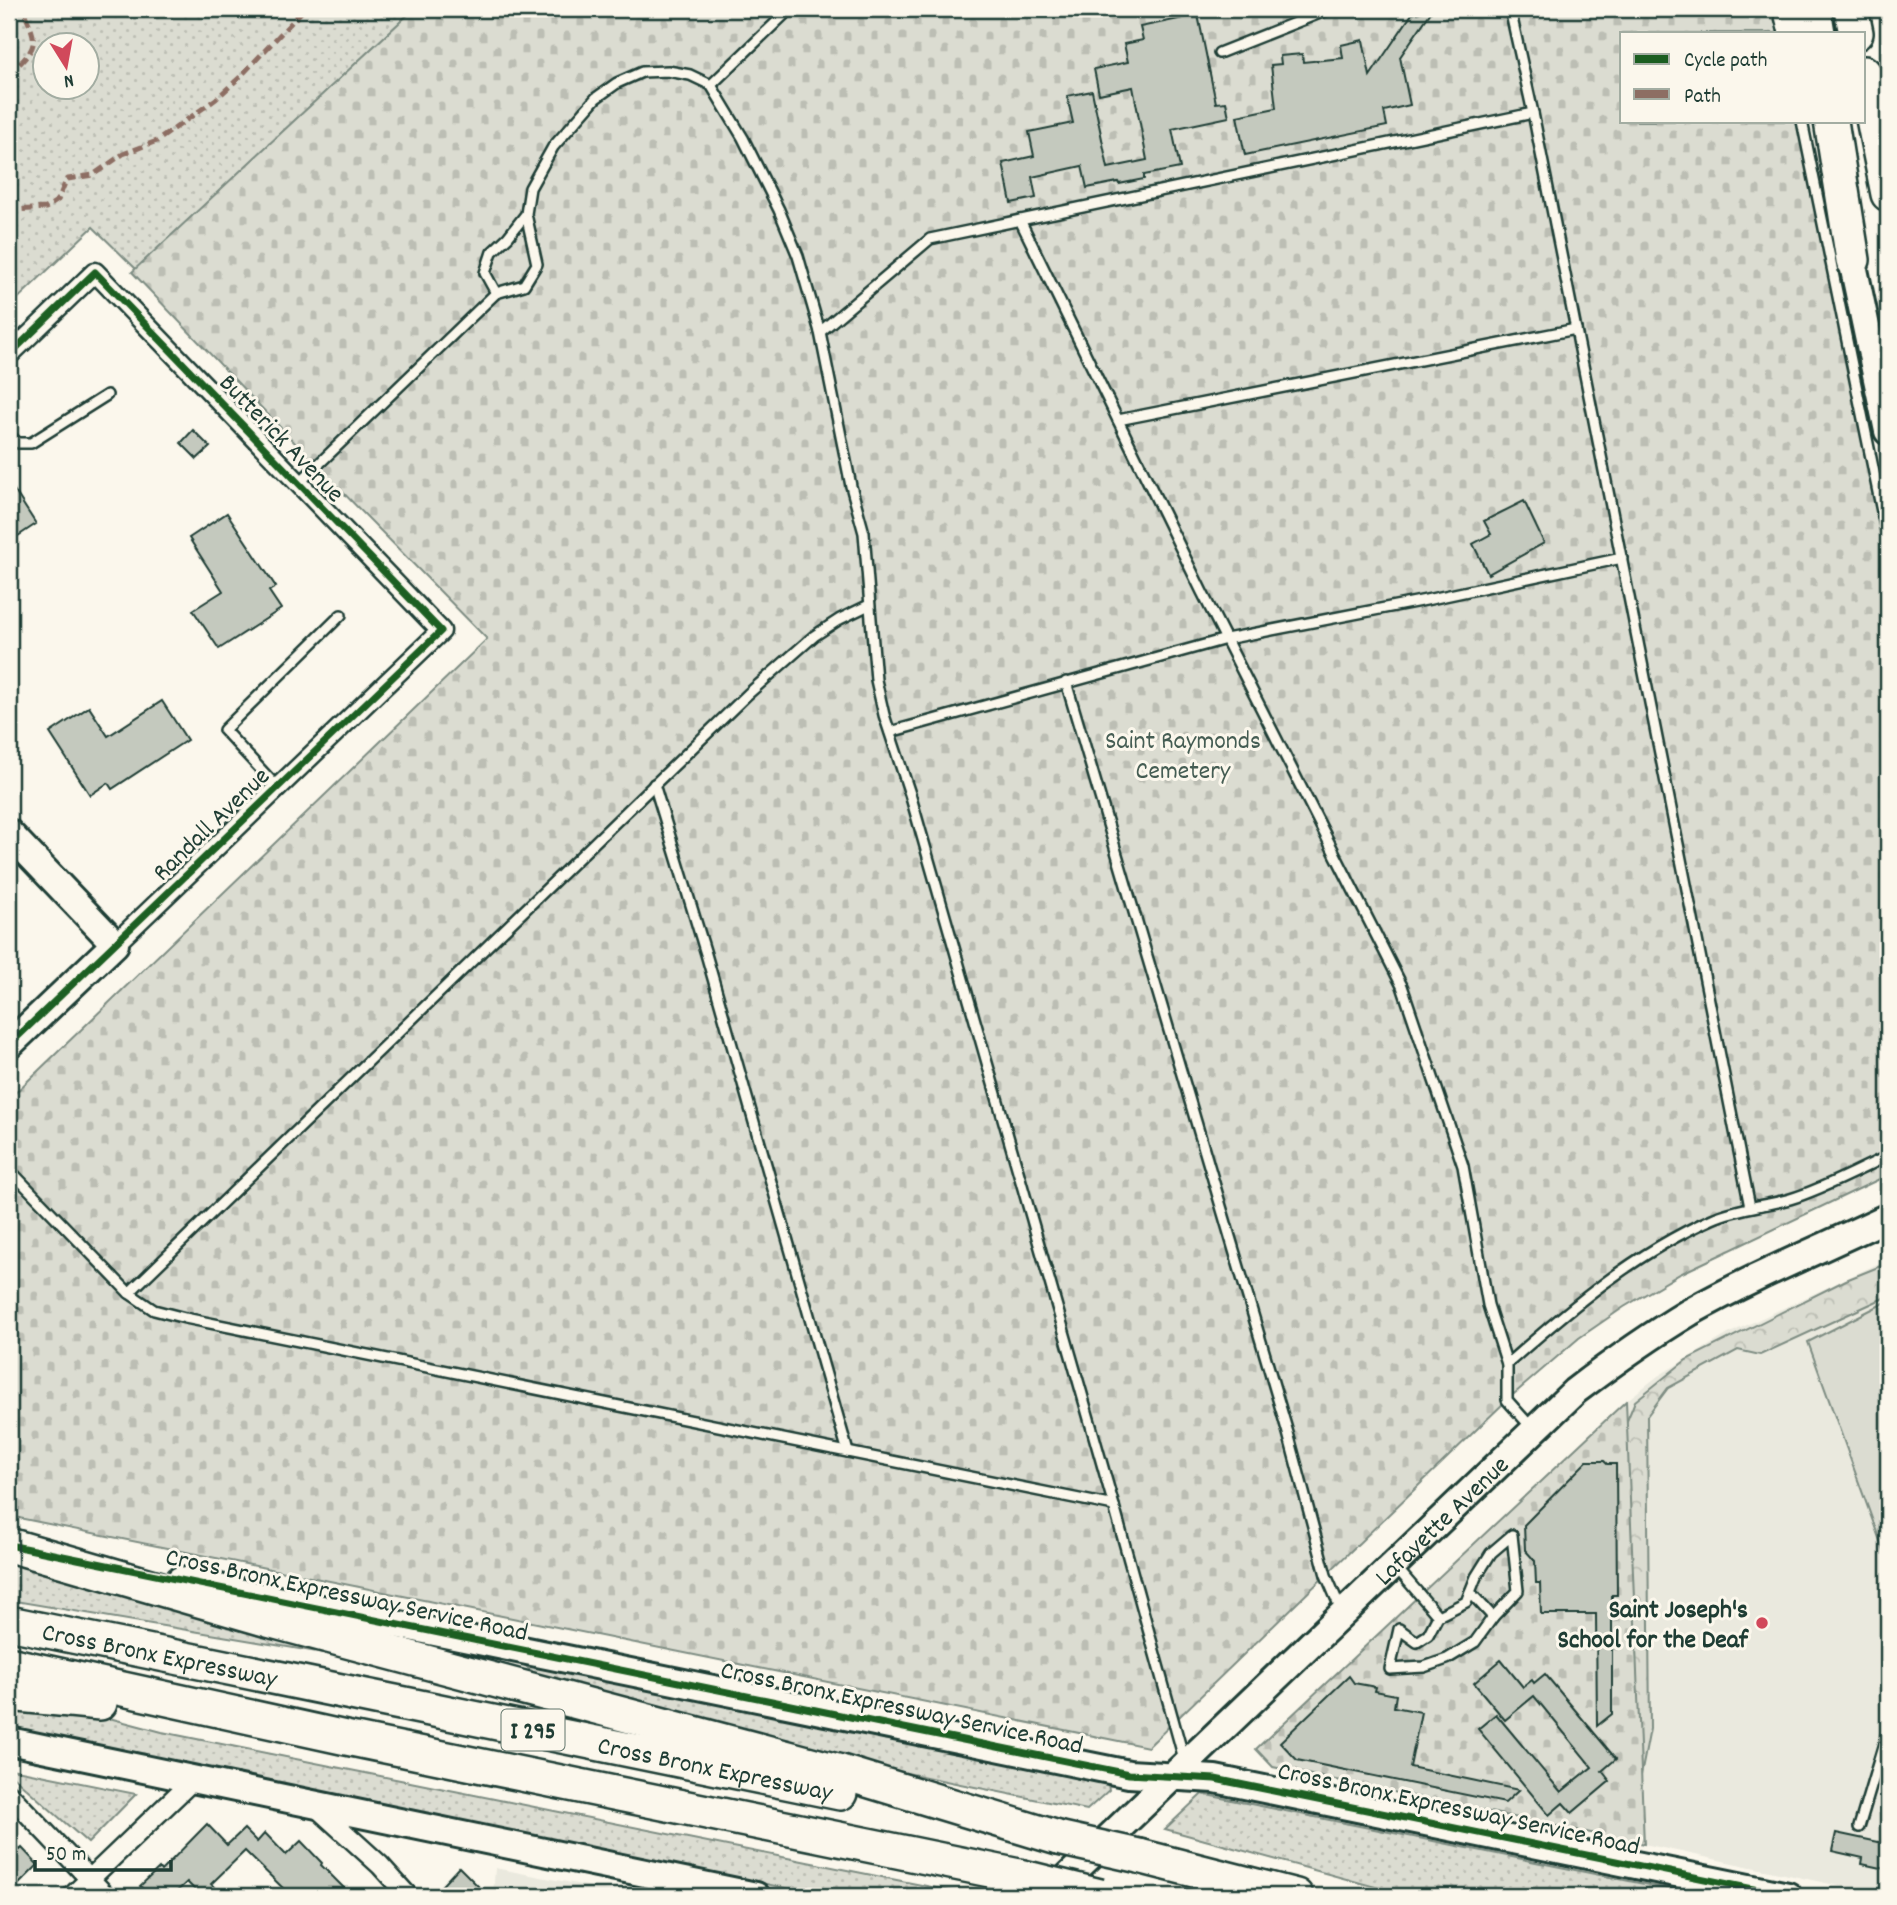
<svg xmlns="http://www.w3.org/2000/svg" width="1897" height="1905" viewBox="0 0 1897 1905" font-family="Dekko,sans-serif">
	<defs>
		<pattern id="grass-dots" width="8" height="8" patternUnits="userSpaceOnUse" patternTransform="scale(1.75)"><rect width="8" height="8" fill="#dbdcd1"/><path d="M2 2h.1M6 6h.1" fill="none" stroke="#bcbeb4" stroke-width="1.8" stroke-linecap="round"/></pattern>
		<pattern id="forest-crowns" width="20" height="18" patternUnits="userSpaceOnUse" patternTransform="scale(1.75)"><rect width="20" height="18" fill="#dbdcd1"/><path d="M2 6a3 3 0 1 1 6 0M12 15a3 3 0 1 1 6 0" fill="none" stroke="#bcbeb4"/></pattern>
		<pattern id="cemetery-stones" width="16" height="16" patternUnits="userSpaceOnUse" patternTransform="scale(1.75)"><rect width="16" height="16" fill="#dbdcd1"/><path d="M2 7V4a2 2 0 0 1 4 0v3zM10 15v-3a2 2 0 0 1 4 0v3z" fill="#bcbeb4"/></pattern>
	</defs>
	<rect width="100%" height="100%" fill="#fbf7ec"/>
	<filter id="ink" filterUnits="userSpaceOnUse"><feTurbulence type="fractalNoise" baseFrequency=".0143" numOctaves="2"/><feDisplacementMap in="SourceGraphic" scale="14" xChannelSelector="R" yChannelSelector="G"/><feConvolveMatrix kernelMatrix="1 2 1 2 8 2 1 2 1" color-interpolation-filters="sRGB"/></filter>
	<g filter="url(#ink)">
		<g fill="#eae9de">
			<polygon points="1888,1259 1888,1896 1886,1896 1644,1844 1626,1401 1658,1376 1730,1333"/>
			<polygon points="495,1868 638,1896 493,1896"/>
		</g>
		<g fill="url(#grass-dots)" stroke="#7d8c82" stroke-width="2" fill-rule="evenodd">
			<path d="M 9,9 L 414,9 L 136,269 L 93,227 L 9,307 ZM 46,46 L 88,46 L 88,88 L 46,88 Z"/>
			<polygon points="9,1560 389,1664 9,1600"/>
			<polygon points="519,1661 1108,1784 1109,1790 1087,1810 814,1754 541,1678"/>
			<polygon points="9,1703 60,1705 162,1732 976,1896 823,1896 335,1794 9,1729"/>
			<polygon points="11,1769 136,1794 88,1843 10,1774"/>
			<polygon points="1202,1794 1703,1896 1408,1896 1165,1829"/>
		</g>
		<polygon fill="url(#forest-crowns)" stroke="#7d8c82" stroke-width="2" points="1888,1263 1888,1296 1760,1355 1738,1350 1668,1388 1647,1416 1650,1729 1634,1812 1620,1438 1635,1401 1686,1360 1846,1280"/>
		<g fill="url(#cemetery-stones)" stroke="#7d8c82" stroke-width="2">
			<polygon points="414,9 1784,9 1789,33 1622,33 1622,121 1807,121 1888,521 1888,1175 1680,1274 1624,1307 1579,1338 1507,1400 1148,1747 9,1516 9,1099 487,639 317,466 132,272"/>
			<polygon points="1626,1401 1644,1844 1273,1767 1256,1749"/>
		</g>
		<polygon fill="#dbdcd1" stroke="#7d8c82" stroke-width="2" points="1888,1301 1888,1563 1808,1342"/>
		<g fill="#c4c9be" stroke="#1f3d34" stroke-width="2">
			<polygon points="1433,9 1400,57 1410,105 1384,111 1387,126 1245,155 1237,116 1276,108 1271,65 1281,64 1280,56 1302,54 1303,62 1343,58 1341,45 1363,40 1370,76 1412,14"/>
			<polygon points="1198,15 1216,103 1226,102 1229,117 1172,129 1180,168 1144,175 1144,179 1119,184 1118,182 1087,188 1082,166 1032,177 1036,198 1011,203 1003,163 1034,156 1029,132 1073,123 1067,96 1092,91 1108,168 1147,160 1133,87 1099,94 1094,69 1128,62 1124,44 1143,40 1140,27"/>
			<polygon points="193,430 210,447 197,459 181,443"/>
			<polygon points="9,482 36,524 9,542"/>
			<polygon points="1524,501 1544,543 1488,574 1473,544 1491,534 1484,521"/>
			<polygon points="227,513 276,587 269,591 281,609 219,649 193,610 223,591 189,538"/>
			<polygon points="162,701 187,740 112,789 108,783 90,795 50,733 89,707 108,736"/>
			<polygon points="1587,1461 1604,1461 1607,1464 1616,1464 1617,1595 1612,1595 1612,1714 1597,1726 1596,1614 1541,1614 1540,1583 1536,1583 1535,1561 1525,1550 1524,1525"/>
			<polygon points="1501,1660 1523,1687 1532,1680 1534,1683 1545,1674 1616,1759 1602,1771 1610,1781 1572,1813 1563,1803 1549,1815 1478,1729 1496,1714 1561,1792 1592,1767 1534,1696 1505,1720 1474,1683"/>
			<polygon points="1349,1676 1354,1683 1376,1687 1375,1691 1396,1695 1394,1707 1421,1712 1410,1767 1519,1790 1505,1803 1297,1760 1280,1742"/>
			<polygon points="207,1824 227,1845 244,1829 257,1842 265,1833 286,1855 301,1841 322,1863 321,1865 352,1896 291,1896 245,1851 211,1884 216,1889 208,1896 201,1896 187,1882 172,1896 150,1896 140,1886 159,1868 161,1871"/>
			<polygon points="1836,1833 1888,1844 1885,1869 1862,1864 1863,1858 1832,1851"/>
			<polygon points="9,1838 20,1850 22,1848 38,1865 9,1894"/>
			<polygon points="459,1867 479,1887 470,1896 432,1896"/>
		</g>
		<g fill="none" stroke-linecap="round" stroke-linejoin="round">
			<g stroke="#1f3d34" stroke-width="14">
				<g id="lane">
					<polyline points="1510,9 1533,113 1750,1207"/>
					<polyline points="1778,9 1784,33"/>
					<polyline points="1219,53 1330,9"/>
					<polyline points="711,85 790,9"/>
					<polyline points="1802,121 1888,541"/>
					<polyline points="526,214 537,264 524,285 496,293 485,273 492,252 508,237 526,214 530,188 553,147 596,98 617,83 642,72 668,71 690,75 711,85 743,138 779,210 798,256 820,332 851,486 864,533 876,680 884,715 910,794 1114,1506 1184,1759"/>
					<polyline points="1020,220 1202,592 1402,986 1463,1166 1488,1305 1507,1364 1507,1400 1532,1428"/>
					<polyline points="820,332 930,239 1533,113"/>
					<polyline points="1118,420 1576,329"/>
					<polyline points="9,435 18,443 31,443 107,395"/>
					<polyline points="299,483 496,293"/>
					<polyline points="1066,682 1288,1433 1326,1575 1342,1612"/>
					<polyline points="890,732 1226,639 1426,600 1622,558"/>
					<polyline points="654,784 706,954 848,1452"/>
					<polyline points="278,788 224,730 341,615"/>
					<polyline points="9,1169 129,1293 154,1310 185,1318 1114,1506"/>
					<polyline points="129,1293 748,694 814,636 840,619 869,605"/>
					<path d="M 1507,1364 C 1570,1308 1635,1253 1712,1219 C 1737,1208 1764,1206 1790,1199 C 1821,1190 1858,1170 1888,1156"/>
					<polyline points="1395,1566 1438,1616 1428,1635 1417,1642 1399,1629 1390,1669 1424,1667 1447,1659 1475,1642 1493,1617 1518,1591 1512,1535 1491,1553 1476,1577 1466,1602 1438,1616"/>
					<polyline points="1470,1592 1493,1617"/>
					<polyline points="1859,1827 1888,1730"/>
				</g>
			</g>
			<g stroke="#1f3d34" stroke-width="23">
				<g id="street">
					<polyline points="9,355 95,272 441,631 115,944"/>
					<polyline points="9,1794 106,1896"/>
					<polyline points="314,1805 380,1865 408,1896"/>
					<polyline points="72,1896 193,1780"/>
				</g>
			</g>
			<g stroke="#1f3d34" stroke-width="32">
				<g id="secondary">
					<polyline points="1794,9 1799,33"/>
					<polyline points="1848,241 1888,431"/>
					<polyline points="9,833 115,944 9,1045"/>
					<polyline points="180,1580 1129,1774 1215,1779 1788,1896"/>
					<polyline points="9,1741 756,1896"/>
					<path id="s1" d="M 1048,1896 L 1575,1391 C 1612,1363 1650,1336 1690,1312 C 1752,1277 1823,1248 1888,1217"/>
				</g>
			</g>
			<g stroke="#1f3d34" stroke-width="38">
				<g id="highway">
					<polyline points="1814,9 1818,33"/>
					<polyline points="1851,9 1856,33"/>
					<polyline points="1864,73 1888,194"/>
					<polyline points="1831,121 1853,260"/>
					<polyline points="9,1545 268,1620 841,1772 1058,1838"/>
					<path id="s2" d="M 9,1623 L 840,1793"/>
					<polyline points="9,1664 346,1738 1019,1876"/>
					<polyline points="9,1694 100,1703"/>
					<polyline points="1139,1856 1296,1896"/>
				</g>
			</g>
			<use href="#lane" stroke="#fbf7ec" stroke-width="9"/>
			<use href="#street" stroke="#fbf7ec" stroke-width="18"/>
			<use href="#secondary" stroke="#fbf7ec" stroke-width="26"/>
			<use href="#highway" stroke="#fbf7ec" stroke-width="33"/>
			<g stroke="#1f3d34" stroke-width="38" stroke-linecap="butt">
				<g id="highway-bridge">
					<polyline points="1058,1838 1139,1856"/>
					<polyline points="1019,1876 1100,1896"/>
				</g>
			</g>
			<use href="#highway-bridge" stroke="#fbf7ec" stroke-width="33"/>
			<g stroke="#8d6e63" stroke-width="5" stroke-dasharray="10 5" stroke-linecap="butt">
				<path d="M 9,75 C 36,47 41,46 22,9"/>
				<polyline points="9,205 17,210 46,208 58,200 65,183 68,179 93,175 123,154 157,141 216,99 240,77 304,9"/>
			</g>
			<g stroke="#fbf7ec" stroke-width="11">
				<g id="cycleway">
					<polyline points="9,355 95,272 441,631 9,1045"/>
					<polyline points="9,1545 1129,1774 1215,1779 1788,1896"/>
				</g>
			</g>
			<use href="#cycleway" stroke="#1b5e20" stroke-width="7"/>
		</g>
	</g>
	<circle fill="#d1495b" stroke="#fbf7ec" stroke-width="2.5" cx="1762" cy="1623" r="7"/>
	<g text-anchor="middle" stroke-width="6" stroke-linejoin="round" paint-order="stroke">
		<rect fill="#fbf7ec" stroke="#61756b" stroke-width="2" x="501.5" y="1709.5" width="63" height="41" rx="5"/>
		<g font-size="24" font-weight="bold" fill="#1f3d34">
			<text x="533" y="1738">I 295</text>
		</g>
		<g font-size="26" fill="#1f3d34" stroke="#fbf7ec">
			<text transform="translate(283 437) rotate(46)" y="9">Butterick Avenue</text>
			<text transform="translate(210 823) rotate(-44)" y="9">Randall Avenue</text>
			<text dy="9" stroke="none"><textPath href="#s1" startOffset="544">Lafayette Avenue</textPath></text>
			<text transform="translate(347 1593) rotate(12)" y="9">Cross Bronx Expressway Service Road</text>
			<text dy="9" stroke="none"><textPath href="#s2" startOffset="154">Cross Bronx Expressway</textPath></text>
			<text transform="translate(902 1706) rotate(12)" y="9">Cross Bronx Expressway Service Road</text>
			<text dy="9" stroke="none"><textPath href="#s2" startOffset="721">Cross Bronx Expressway</textPath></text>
			<text transform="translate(1459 1807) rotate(12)" y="9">Cross Bronx Expressway Service Road</text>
		</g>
		<g font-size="26" fill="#455d53" stroke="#fbf7ec">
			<text x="1183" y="748">Saint Raymonds<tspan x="1183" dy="30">Cemetery</tspan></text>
		</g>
		<g font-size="26" font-weight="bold" fill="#1f3d34" stroke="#fbf7ec" text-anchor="end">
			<text x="1748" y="1617">Saint Joseph's<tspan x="1748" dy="30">School for the Deaf</tspan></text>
		</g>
	</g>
	<rect width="1897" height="1905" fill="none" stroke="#fbf7ec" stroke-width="35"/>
	<rect x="18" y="18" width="1862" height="1870" fill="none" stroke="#1f3d34" stroke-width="2.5" filter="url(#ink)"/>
	<rect x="1620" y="32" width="245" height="91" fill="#fbf7ec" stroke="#a3ada2" stroke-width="2"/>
	<rect x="1634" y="54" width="35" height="10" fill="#1b5e20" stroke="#a3ada2" stroke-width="2"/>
	<text x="1684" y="66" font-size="21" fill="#1f3d34">Cycle path</text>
	<rect x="1634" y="89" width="35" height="10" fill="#8d6e63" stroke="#a3ada2" stroke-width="2"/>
	<text x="1684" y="102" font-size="21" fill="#1f3d34">Path</text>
	<g transform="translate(66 66) rotate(169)"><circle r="33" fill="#fbf7ec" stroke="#a3ada2" stroke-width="2"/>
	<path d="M0-5L12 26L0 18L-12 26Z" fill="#d1495b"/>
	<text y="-10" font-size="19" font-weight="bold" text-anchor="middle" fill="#1f3d34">N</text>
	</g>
	<path d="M35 1860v10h136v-10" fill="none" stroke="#1f3d34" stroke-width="3.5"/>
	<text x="46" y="1860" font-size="21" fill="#1f3d34" stroke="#fbf7ec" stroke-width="5" paint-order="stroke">50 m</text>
</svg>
